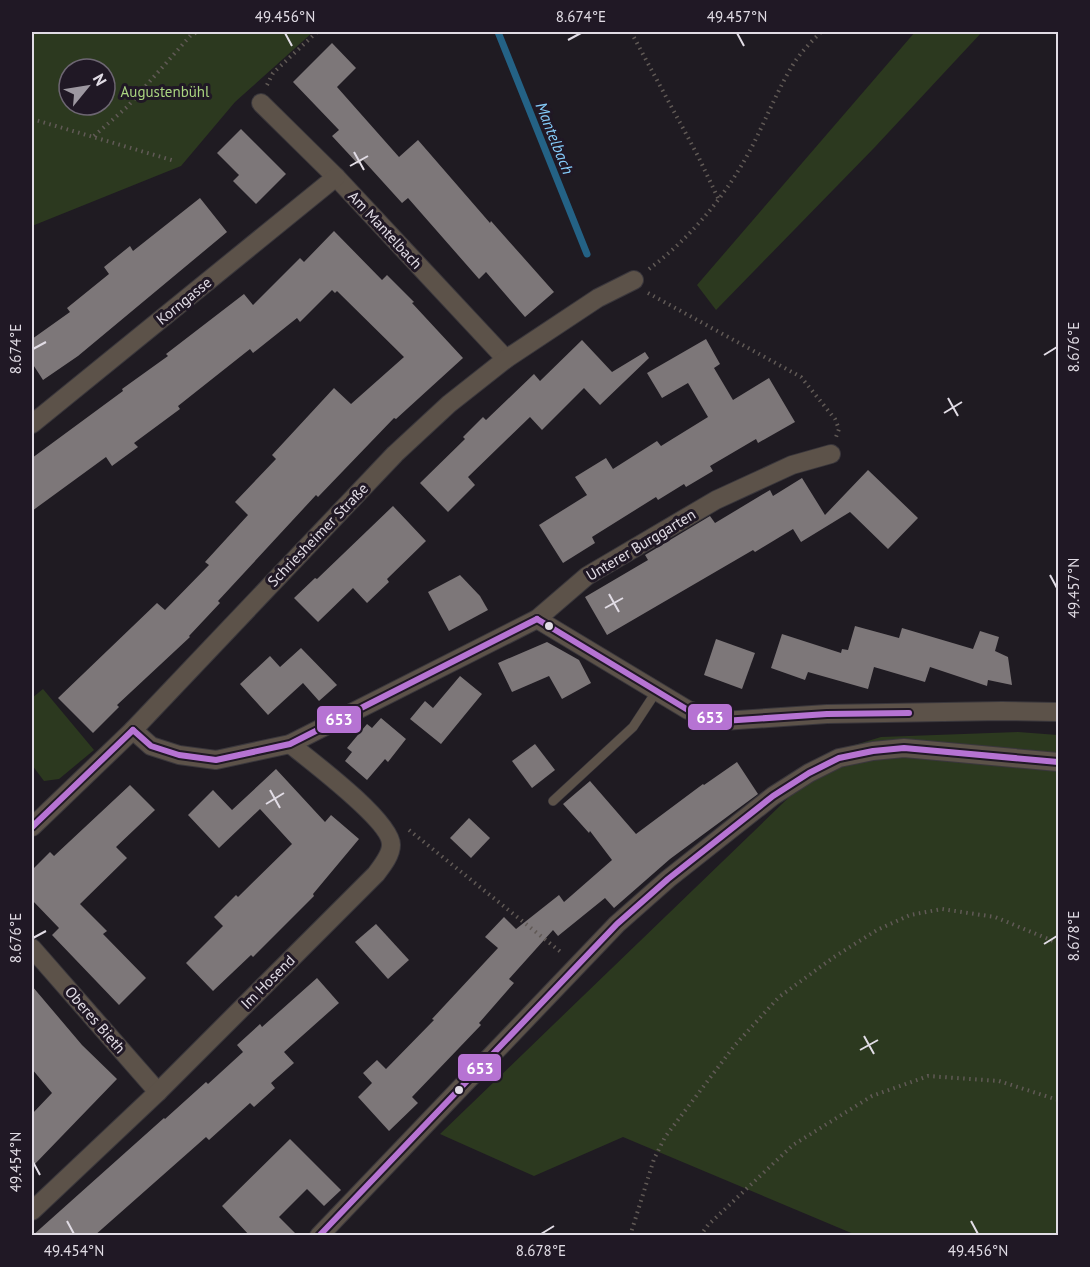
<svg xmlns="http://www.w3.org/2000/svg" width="1090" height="1267" viewBox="0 0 1090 1267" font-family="'PT Sans',sans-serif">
	<rect width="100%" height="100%" fill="#1f1b22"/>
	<g fill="#2c391f" fill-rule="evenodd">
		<path d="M 32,32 L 313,32 L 235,102 L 181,166 L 32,226 ZM 69,69 L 105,69 L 105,105 L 69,105 Z"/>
		<polygon points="915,32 982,32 874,148 716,310 697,285"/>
		<polygon points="43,689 94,750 59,779 44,781 32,765 32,698"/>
		<polygon points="1018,732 1058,735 1058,1235 856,1235 623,1137 534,1176 440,1134 838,750 881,737"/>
	</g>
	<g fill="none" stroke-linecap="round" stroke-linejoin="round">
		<polyline stroke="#246285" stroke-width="7" points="498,32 587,254"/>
	</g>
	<g fill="#7d7779">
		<polygon points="332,43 356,68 337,87 399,157 418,140 490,223 491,221 554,292 525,317 486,272 479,279 408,198 402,203 363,160 358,164 332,136 339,130 293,82"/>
		<polygon points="241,129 286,174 256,204 233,181 239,175 217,153"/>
		<polygon points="200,198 227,232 78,356 43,380 32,363 32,339 70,312 67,308 109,274 104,267 130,246 133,251"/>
		<polygon points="334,231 382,280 387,275 414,302 412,303 463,358 396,419 394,418 318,497 316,495 218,601 220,603 189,636 190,637 117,705 119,707 93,733 58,698 157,603 165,610 209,565 205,562 248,515 235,502 276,459 272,455 334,388 351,404 404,357 337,291 335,293 332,290 300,322 297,318 253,353 250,349 178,406 180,409 134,443 138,447 112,466 106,457 32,511 32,458 123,391 122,389 168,356 166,354 244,294 253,305 300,258 304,262"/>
		<polygon points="706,339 720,364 714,368 733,400 769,378 795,422 758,443 756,439 710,466 713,471 686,487 684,484 658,500 656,497 592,537 595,543 563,563 539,525 587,495 575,477 606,458 613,469 657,441 661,446 708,417 688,383 662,398 647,373"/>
		<polygon points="582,340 612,372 645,352 649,358 600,405 584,388 542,430 530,417 468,477 475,485 448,512 420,483 465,439 463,437 483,417 486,420 534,374 540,381"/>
		<polygon points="868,470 918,518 888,549 850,512 801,542 793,529 755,552 753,550 607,635 585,597 648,560 645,555 710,516 715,523 770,490 773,496 802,478 825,515"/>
		<polygon points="393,506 426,541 387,579 389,582 367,603 353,588 318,622 294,598 315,578 317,579"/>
		<polygon points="460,575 480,596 488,610 449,631 428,592"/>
		<polygon points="855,626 899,638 902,628 973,649 980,631 999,637 995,651 1008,657 1012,685 988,680 987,686 930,667 925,682 874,667 868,689 808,672 805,680 771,668 782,634 841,653 842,649 848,650"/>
		<polygon points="716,639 755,653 742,689 704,675"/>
		<polygon points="547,642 579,660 591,683 562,699 549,676 512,692 498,663"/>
		<polygon points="301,648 337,685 319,701 303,683 268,715 240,684 270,656 280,667"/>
		<polygon points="460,676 482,694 441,744 410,719 425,701 433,708"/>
		<polygon points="381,718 406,739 388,762 385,759 367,780 345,761 352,752 347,748 367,724 372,728"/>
		<polygon points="535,744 555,770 532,788 512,761"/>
		<polygon points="737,762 758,794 670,859 614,908 605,898 558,936 553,930 509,979 514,983 479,1023 481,1025 412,1097 418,1103 389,1131 358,1097 372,1083 363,1073 377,1060 386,1069 434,1020 432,1019 498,948 485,937 504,917 516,929 559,895 564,902 612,860 590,831 589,833 563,804 590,781 636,834 703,784 704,785"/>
		<polygon points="276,769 325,822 331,815 359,839 313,894 314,896 253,957 251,955 213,991 186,963 223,926 214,917 236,895 238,897 292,844 260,809 219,848 188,815 213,790 232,810"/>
		<polygon points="130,785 155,810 116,847 127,858 80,904 107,931 103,934 146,978 119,1005 52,935 59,928 32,900 32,870 50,852 54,856"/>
		<polygon points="469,818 490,838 471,858 450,838"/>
		<polygon points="376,924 409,960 388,979 355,942"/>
		<polygon points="317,978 339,1003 284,1052 294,1063 271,1083 275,1088 254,1107 250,1103 209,1140 206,1137 94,1236 32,1236 164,1118 165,1119 206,1082 208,1084 243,1052 237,1045 260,1024 262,1027"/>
		<polygon points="32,986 82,1045 117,1079 32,1167 32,1114 52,1093 32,1069"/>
		<polygon points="290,1139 341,1190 324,1206 307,1189 279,1217 298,1236 250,1236 222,1206"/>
	</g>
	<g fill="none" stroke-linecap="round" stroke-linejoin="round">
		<g stroke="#3a373c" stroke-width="10">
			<polyline id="lane" points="553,801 633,727 656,692"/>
		</g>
		<g stroke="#3a373c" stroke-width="20">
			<g id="street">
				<polyline points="261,103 336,177 506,359"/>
				<polyline points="32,424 336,177"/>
				<polyline points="537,619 688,710 723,721 827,714 1002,711 1058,712"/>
				<polyline points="133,730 151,746 179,755 216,760 290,744 537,619 587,576 716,500 792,465 831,454"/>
				<polyline points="32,827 133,730 395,454 449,404 506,359 598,298 634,280"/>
				<polyline points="32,948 158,1092"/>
				<path d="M 32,1211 L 158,1092 L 376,874 C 382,866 391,855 391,845 C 392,822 310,760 290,744"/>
				<polyline points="319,1236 617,924 668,879 773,796 809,773 839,758 873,751 904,748 1058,762"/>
			</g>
		</g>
		<g stroke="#615a56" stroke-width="4" stroke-dasharray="1.5 4.5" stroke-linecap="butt">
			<polyline points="631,32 698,156 718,198"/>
			<polyline points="267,85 273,73 317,32"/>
			<polyline points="32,119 175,161"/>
			<polyline points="94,136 127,107 191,35 198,32"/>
			<path d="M 649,269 C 689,239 724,198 748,154 C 764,125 776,92 794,63 C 801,52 812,41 821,32"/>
			<polyline points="648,293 801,377 835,419 839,429 836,437"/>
			<polyline points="409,830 562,953"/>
			<polyline points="630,1236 654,1159 665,1137 735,1045 779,997 834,957 877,930 910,915 942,909 995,917 1058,943"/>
			<polyline points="700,1236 708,1225 793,1145 872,1096 928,1076 999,1081 1058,1100"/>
		</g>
		<use href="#lane" stroke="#5c5249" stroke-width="9"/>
		<use href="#street" stroke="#5c5249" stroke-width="18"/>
		<g stroke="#201825" stroke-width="10">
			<g id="bus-1">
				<polyline points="537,619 688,710 723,721 827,714 909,713"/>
				<polyline points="133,730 151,746 179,755 216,760 290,744 537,619"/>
				<polyline points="32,827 133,730"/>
				<polyline points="319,1236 617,924 668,879 773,796 809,773 839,758 873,751 904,748 1058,762"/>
			</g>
		</g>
		<use href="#bus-1" stroke="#b673d3" stroke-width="6"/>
	</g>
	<path fill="none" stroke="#e1dce5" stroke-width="2" d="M 285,33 L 292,46M 737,33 L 744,46M 568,40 L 581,33M 354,152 L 364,170M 350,166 L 368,156M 33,349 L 46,342M 1044,355 L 1057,347M 948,398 L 958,416M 944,413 L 962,402M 1050,575 L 1057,588M 609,594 L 619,612M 605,608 L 623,598M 270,790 L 280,808M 266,804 L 284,793M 33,938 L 46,931M 1044,944 L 1057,936M 864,1036 L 874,1054M 860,1050 L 878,1040M 33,1162 L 40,1175M 67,1221 L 74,1234M 971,1221 L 978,1234M 541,1234 L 554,1226"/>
	<g fill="#e1dce5" stroke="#201825" stroke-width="2">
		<circle cx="549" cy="626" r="5"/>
		<circle cx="459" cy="1090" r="5"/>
	</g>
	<g text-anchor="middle" stroke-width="6" stroke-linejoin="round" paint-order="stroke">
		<g font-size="15" fill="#aad580" stroke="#201825">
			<text x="165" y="97">Augustenbühl</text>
		</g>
		<g font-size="15" fill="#e1dce5" stroke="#201825">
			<text transform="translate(385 230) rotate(47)" y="5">Am Mantelbach</text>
			<text transform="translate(184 301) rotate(-39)" y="5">Korngasse</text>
			<text transform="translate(318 535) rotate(-46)" y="5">Schriesheimer Straße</text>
			<text transform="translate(641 545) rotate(-31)" y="5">Unterer Burggarten</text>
			<text transform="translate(268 982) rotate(-45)" y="5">Im Hosend</text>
			<text transform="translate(95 1020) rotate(49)" y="5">Oberes Bieth</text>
		</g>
		<g font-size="16" font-style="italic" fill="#85ccfa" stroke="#201825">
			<text transform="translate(555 138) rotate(68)" y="6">Mantelbach</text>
		</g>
	</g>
	<g stroke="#201825" stroke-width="2">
		<rect x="687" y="703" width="46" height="28" rx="6" fill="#b673d3"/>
		<rect x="316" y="705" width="46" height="29" rx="6" fill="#b673d3"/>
		<rect x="457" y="1053" width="45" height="29" rx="6" fill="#b673d3"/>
	</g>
	<g font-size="16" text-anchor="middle" font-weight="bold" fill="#fff">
		<text x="710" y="723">653</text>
		<text x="339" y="725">653</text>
		<text x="480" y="1074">653</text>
	</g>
	<rect width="1090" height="1267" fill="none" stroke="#201825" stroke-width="66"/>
	<g transform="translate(87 87) rotate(60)"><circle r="28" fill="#201825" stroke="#6d6672" stroke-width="1.5"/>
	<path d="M0-4.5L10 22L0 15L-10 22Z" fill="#9d98a1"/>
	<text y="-9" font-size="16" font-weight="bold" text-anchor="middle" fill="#e1dce5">N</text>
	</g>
	<rect x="33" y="33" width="1024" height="1201" fill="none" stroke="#e1dce5" stroke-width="2"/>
	<g font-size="15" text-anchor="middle" fill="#e1dce5">
		<text x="285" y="22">49.456°N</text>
		<text x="581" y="22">8.674°E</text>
		<text x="737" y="22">49.457°N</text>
		<text transform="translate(1074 347) rotate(-90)" y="5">8.676°E</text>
		<text transform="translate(16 349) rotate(-90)" y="5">8.674°E</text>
		<text transform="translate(1074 588) rotate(-90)" y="5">49.457°N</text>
		<text transform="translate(1074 936) rotate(-90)" y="5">8.678°E</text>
		<text transform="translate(16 938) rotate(-90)" y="5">8.676°E</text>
		<text transform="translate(16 1162) rotate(-90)" y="5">49.454°N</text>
		<text x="74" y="1256">49.454°N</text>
		<text x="541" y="1256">8.678°E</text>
		<text x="978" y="1256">49.456°N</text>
	</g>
</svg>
